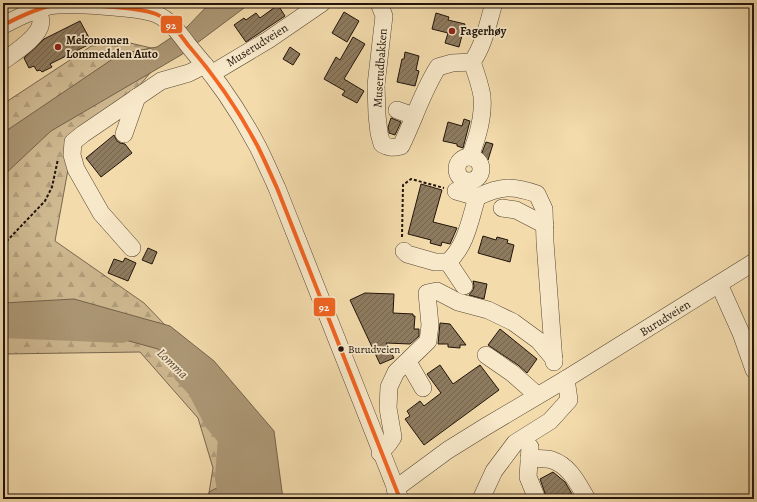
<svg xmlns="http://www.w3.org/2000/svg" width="757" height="502" viewBox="0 0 757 502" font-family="Alegreya,serif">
	<defs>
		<pattern id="forest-firs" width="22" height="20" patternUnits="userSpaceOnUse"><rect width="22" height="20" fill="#cfb991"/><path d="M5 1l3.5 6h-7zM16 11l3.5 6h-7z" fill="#b19e7c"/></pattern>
		<pattern id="building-hatch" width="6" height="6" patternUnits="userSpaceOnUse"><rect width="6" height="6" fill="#8e7b5f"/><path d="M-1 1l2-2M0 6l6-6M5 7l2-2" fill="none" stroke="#74644d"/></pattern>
	</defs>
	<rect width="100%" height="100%" fill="#f3dbac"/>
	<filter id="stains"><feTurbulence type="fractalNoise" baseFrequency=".005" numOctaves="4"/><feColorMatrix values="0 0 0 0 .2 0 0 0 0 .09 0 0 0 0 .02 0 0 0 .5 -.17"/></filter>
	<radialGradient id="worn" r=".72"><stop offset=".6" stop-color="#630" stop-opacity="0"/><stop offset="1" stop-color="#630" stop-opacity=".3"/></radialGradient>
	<polygon fill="url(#forest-firs)" stroke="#78664e" points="105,37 168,52 117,112 73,142 55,241 144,303 217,379 261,499 208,499 213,468 198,418 140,352 3,354 3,104"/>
	<g fill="#ac9775" stroke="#74634b">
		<polygon points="210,3 248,3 248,5 181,55 51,131 3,176 3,133 120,54 157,47 187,27"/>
		<polygon points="74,299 170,326 214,361 274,431 283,499 211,499 209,492 234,479 229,426 158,349 89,330 3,326 3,303"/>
	</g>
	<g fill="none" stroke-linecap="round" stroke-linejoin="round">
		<g stroke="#ac9775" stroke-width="22">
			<polyline points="3,327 122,332"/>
			<polyline points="184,373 198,388 215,421 229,438 226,478 230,499"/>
		</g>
	</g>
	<g fill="url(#building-hatch)" stroke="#21140b">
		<polygon points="278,5 285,16 246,42 234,25 244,18 246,20 256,13 260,18"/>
		<polygon points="344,12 359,21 347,42 332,33"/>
		<polygon points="436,13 449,17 448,20 465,24 459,47 445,43 448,33 432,29"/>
		<polygon points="80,21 92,43 50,64 52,67 42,72 40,70 37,71 34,66 29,68 24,58 44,39"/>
		<polygon points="353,37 365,44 344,79 364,91 357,103 342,95 345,91 324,79 336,57 340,60"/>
		<polygon points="290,47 300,54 293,65 283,59"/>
		<polygon points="405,52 419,56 416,70 419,71 415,86 397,82 402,59 404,59"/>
		<polygon points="391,118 401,122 395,135 389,133 389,131 388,127"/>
		<polygon points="464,119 470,121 463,148 457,146 457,144 443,141 448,122 462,126"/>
		<polygon points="114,135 117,141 120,143 125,144 132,153 101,177 86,158"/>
		<polygon points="486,142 493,144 488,160 480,158"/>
		<polygon points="421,184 442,190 433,222 457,228 450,244 442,242 441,246 430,243 431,240 408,234"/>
		<polygon points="483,236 496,240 497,237 508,240 507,243 514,245 510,262 478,253"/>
		<polygon points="148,248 157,252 152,264 142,260"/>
		<polygon points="125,258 136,263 128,281 108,273 114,259 123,262"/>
		<polygon points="473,281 487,284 484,299 469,295 473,290 474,286"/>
		<polygon points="365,293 394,294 393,313 413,314 413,316 415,316 414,329 419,329 419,336 410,344 386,343 394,358 380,364 350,300"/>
		<polygon points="440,323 450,324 466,345 460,345 460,348 448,347 448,344 438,344"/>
		<polygon points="500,329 537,359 527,373 518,365 488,345"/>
		<polygon points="440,365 453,384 480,365 499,390 424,445 405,419 410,416 407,411 420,401 424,406 441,393 427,374"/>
		<polygon points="553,472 565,482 575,499 547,499 540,479"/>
	</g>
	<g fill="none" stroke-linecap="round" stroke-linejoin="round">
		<g stroke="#564633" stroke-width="18">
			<g id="minor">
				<path d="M 379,3 L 384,16 L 376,85 L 377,115 L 379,133 L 382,144 C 389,148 393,148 401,146 C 414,120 422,92 438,67 L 452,63 L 472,62 C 484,45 488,23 494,3"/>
				<path d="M 3,25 C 18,18 34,9 50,6 C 69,3 139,7 156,14 C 170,20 179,33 188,45 C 215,76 239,111 258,147 C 265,161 271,175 277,188 L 400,499"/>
				<path d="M 3,61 C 14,53 40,37 41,22 C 41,18 39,14 38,10"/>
				<polyline points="211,74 268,40 322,3"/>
				<polyline points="397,110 414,116"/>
				<polyline points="124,134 137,97"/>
				<path d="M 470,157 C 477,138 484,117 482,96 C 480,84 476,73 472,62"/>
				<circle cx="469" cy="169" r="12"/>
				<path d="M 456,191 L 477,197 C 501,186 512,185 537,194 L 544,209 L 545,242 L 554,362"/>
				<polyline points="502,208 516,210 545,225"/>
				<polyline points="132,248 101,213 76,169 72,155 73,142 83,134 161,81 189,73 205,65"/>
				<path d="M 404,251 L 407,254 L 435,262 L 448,262 C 466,246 470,220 477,197"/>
				<polyline points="448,262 464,286"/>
				<polyline points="719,284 741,333 754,370"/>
				<polyline points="486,355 512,373 537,395"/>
				<polyline points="408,362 423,388"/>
				<polyline points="530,447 528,477 537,499"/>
				<polyline points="380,453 389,443 393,437 388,408 389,387 396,372 428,341 430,325 427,293 437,291 458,302 488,310 513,322 539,341 554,359"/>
				<path d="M 529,458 C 536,459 545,458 552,460 C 570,466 578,484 587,499"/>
				<polyline points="395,489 448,450 485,427 566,379 754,262"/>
				<polyline points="481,499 494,471 515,443 550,421 569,400 566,379"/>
			</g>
		</g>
		<g stroke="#21140b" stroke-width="2" stroke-dasharray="3 2" stroke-linecap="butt">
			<polyline points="402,237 403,185 411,179 444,188"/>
			<polyline points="3,245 45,201 52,187 58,159"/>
		</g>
		<use href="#minor" stroke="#f7e8c9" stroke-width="17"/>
		<g stroke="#f7e8c9" stroke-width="7">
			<path id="bus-1" d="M 3,25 C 18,18 34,9 50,6 C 69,3 139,7 156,14 C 170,20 179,33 188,45 C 215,76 239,111 258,147 C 265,161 271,175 277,188 L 400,499"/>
		</g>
		<use href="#bus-1" stroke="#f26522" stroke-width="4"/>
	</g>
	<g fill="#8f2418" stroke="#f7e8c9" stroke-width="1.5">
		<circle cx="452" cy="31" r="4"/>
		<circle cx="58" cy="47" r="4"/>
	</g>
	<circle fill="#21140b" stroke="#f7e8c9" stroke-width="1.5" cx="341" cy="349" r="3.5"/>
	<g text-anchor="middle" stroke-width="3.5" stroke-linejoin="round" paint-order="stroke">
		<g font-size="11" fill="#21140b" stroke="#f7e8c9" text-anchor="start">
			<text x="348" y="353">Burudveien</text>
		</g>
		<g font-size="12" font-weight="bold" fill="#21140b" stroke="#f7e8c9" text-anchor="start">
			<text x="460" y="35">Fagerhøy</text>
			<text x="66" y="44">Mekonomen<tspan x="66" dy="14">Lommedalen Auto</tspan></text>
		</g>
		<g font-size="12" fill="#21140b" stroke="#f7e8c9">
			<text transform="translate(257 45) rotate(-32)" y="4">Muserudveien</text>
			<text transform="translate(380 68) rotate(-86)" y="4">Muserudbakken</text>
			<text transform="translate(665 318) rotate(-32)" y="4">Burudveien</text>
		</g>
		<g font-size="13" font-style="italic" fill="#594835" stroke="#f7e8c9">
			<text transform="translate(173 363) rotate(44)" y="5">Lomma</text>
		</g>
	</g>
	<g stroke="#f7e8c9" stroke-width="1.5">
		<rect x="160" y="15" width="23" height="19" rx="4" fill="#f26522"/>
		<rect x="313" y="297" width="23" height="20" rx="4" fill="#f26522"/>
	</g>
	<g font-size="11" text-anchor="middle" font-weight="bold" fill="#fff">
		<text x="171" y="29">92</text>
		<text x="324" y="311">92</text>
	</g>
	<rect width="757" height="502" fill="none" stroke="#f3dbac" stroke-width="16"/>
	<rect x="4" y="4" width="749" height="494" fill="none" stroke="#21140b" stroke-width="2"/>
	<rect x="8" y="8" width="741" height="486" fill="none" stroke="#21140b"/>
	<rect width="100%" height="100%" filter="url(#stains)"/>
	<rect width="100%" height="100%" fill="url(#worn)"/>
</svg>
